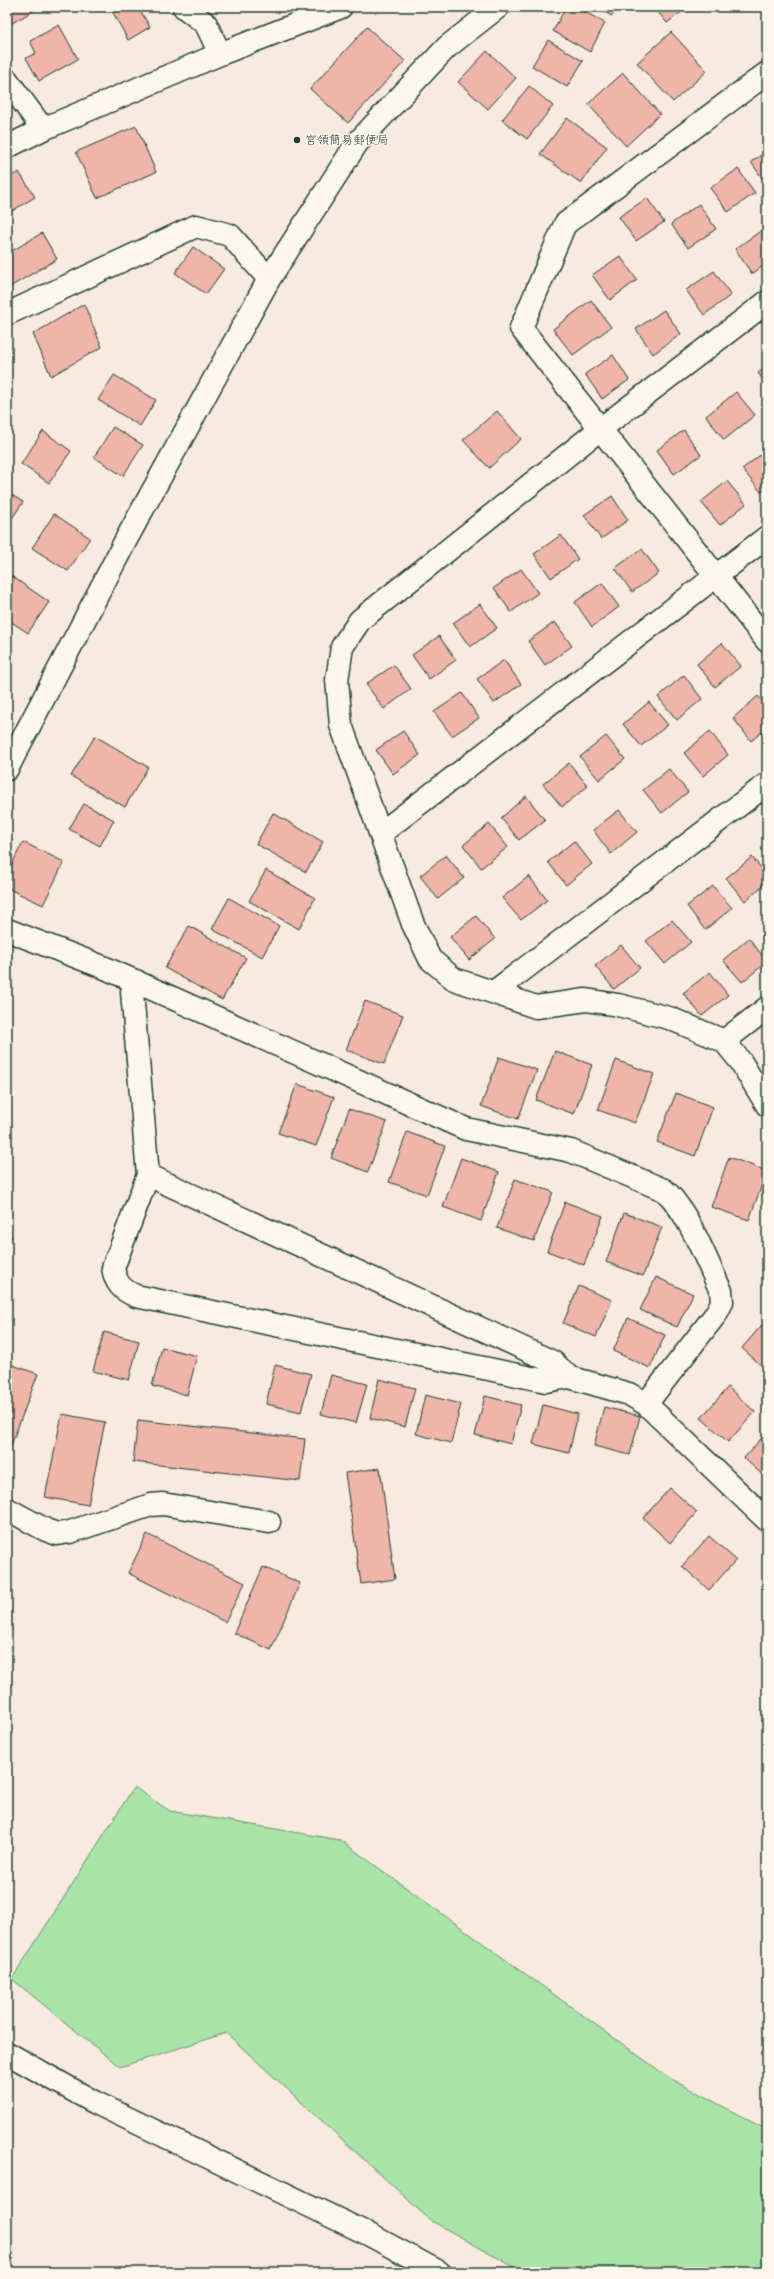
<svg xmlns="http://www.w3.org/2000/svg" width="774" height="2279" viewBox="0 0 774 2279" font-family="Mali,'Klee One',sans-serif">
	<rect width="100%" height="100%" fill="#f8eade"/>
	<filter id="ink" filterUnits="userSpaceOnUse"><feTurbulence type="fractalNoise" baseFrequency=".025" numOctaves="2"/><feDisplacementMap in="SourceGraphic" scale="8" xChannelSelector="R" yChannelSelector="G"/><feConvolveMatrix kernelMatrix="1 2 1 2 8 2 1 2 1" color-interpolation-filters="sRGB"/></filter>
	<g filter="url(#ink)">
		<polygon fill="#aae4a9" stroke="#64906e" points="134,1787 170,1811 340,1840 668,2077 767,2130 767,2272 523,2272 430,2220 226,2033 120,2067 12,1979"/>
		<g fill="#eeb5a8" stroke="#1f3d34">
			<polygon points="7,7 40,7 7,26"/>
			<polygon points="110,7 138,7 150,27 128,40"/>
			<polygon points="566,7 576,7 605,23 590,52 553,31"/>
			<polygon points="595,7 617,7 612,16"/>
			<polygon points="654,7 688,7 667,23"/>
			<polygon points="59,25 78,59 39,81 26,58 36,53 30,41"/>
			<polygon points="367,27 405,61 348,123 310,89"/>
			<polygon points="671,32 707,71 673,102 637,63"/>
			<polygon points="548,40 583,61 567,87 532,66"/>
			<polygon points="487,51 516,78 488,109 458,82"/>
			<polygon points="623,73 660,114 626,146 588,104"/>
			<polygon points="529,86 553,106 527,139 502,120"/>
			<polygon points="567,118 607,147 581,183 540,154"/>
			<polygon points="136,126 156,172 97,198 76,152"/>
			<polygon points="767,151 767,185 751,162"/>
			<polygon points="738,169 755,193 728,212 710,188"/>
			<polygon points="19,172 35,197 7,214 7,179"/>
			<polygon points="647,198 664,222 636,241 619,217"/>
			<polygon points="699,204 716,229 688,248 671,224"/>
			<polygon points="762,230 767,237 767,263 752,274 735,249"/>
			<polygon points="42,233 57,259 8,288 7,254"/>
			<polygon points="193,247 224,269 206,294 175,273"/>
			<polygon points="620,256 637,280 610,300 592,275"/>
			<polygon points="714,271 731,295 704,315 686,290"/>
			<polygon points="591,300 611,327 573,355 553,329"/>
			<polygon points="84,304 102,347 51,376 33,334"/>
			<polygon points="664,310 681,334 653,354 636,329"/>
			<polygon points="613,355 629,380 602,399 585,374"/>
			<polygon points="767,367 767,385 758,373"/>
			<polygon points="114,375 156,400 140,426 98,400"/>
			<polygon points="736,392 755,415 724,440 706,416"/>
			<polygon points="497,411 521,439 489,468 463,440"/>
			<polygon points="113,427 143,445 123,476 94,457"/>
			<polygon points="684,430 701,455 674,474 657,450"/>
			<polygon points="43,431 71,451 49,483 21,464"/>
			<polygon points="767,450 767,488 761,492 742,469"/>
			<polygon points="727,481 746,504 720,525 701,502"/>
			<polygon points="7,492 23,502 7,526"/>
			<polygon points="612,496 628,520 601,539 584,515"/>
			<polygon points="54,514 90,538 68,571 32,548"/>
			<polygon points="561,535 578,559 551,578 534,554"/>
			<polygon points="642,549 659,573 632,592 615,568"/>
			<polygon points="521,569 538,593 511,612 494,588"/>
			<polygon points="7,573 49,602 28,633 7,619"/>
			<polygon points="602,583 619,607 592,627 575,602"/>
			<polygon points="480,604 497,628 470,647 453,623"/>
			<polygon points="555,622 572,646 545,665 528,641"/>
			<polygon points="439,636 456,660 429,679 412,655"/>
			<polygon points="722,643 741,666 715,687 697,664"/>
			<polygon points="504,660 521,684 494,703 477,679"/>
			<polygon points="394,665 411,689 384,709 366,684"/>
			<polygon points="684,675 702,699 677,720 658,697"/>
			<polygon points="462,693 479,718 452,736 434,712"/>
			<polygon points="758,696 767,707 767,728 751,741 733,718"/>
			<polygon points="649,702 668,725 641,746 623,724"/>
			<polygon points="403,731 420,755 393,774 376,750"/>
			<polygon points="710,731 728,755 703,776 684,753"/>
			<polygon points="95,736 148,767 125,807 71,776"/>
			<polygon points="606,736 625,759 599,780 580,757"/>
			<polygon points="569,763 588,786 562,807 543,784"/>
			<polygon points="669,769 688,792 662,813 643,790"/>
			<polygon points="526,796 545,820 519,840 501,818"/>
			<polygon points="84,804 114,820 100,846 69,829"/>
			<polygon points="619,810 637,832 611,854 593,830"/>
			<polygon points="273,813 323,842 306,872 256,844"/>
			<polygon points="489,824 508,847 481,868 463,845"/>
			<polygon points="574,841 592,864 566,885 548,862"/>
			<polygon points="23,842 64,862 43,905 7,888 7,874"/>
			<polygon points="446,855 464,878 438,899 420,876"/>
			<polygon points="752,857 767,875 767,882 745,901 726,878"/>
			<polygon points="266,870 315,898 299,929 249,901"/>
			<polygon points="529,876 547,900 521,920 502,898"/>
			<polygon points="713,886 732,908 705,930 687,906"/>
			<polygon points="229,898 279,926 262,957 212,929"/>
			<polygon points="476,916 495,939 469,960 450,937"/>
			<polygon points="672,920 691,942 665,964 646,941"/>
			<polygon points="189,926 246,958 222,1000 165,968"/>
			<polygon points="749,938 767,962 742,982 723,960"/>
			<polygon points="621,945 640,968 614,989 595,966"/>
			<polygon points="710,972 728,995 702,1016 683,993"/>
			<polygon points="365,1001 403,1015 384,1064 346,1050"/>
			<polygon points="555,1051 592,1065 574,1114 536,1100"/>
			<polygon points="499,1057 537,1070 518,1119 481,1106"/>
			<polygon points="616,1060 654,1074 635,1123 598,1110"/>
			<polygon points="297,1084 334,1097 316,1146 278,1133"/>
			<polygon points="676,1093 713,1107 695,1156 657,1142"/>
			<polygon points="349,1109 387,1122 368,1172 331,1158"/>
			<polygon points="407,1132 445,1146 427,1195 389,1182"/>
			<polygon points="729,1157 767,1171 749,1220 711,1207"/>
			<polygon points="461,1158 499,1172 481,1221 443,1207"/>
			<polygon points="515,1179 553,1192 534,1241 497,1228"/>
			<polygon points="565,1202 603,1216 584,1265 547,1251"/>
			<polygon points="624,1213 662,1227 643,1276 606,1262"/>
			<polygon points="7,1234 12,1236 7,1248"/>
			<polygon points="656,1277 693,1294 677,1327 640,1310"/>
			<polygon points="579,1286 612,1300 596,1337 563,1323"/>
			<polygon points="628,1318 665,1335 650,1368 613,1351"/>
			<polygon points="767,1319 767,1371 742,1348"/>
			<polygon points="104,1332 139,1341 129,1380 93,1371"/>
			<polygon points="162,1347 197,1356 187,1395 152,1386"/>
			<polygon points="7,1363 38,1374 7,1456"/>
			<polygon points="275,1365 311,1374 301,1412 266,1404"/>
			<polygon points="331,1375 367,1384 356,1423 321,1414"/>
			<polygon points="379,1379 415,1388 405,1427 370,1418"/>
			<polygon points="728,1387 755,1412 728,1442 701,1418"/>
			<polygon points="425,1395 461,1404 451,1443 416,1434"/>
			<polygon points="485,1396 521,1405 511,1444 475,1435"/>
			<polygon points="543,1405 578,1414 569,1453 533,1444"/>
			<polygon points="604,1407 640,1416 630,1455 594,1446"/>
			<polygon points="62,1414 105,1422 88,1505 45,1497"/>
			<polygon points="138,1420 305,1439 300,1481 133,1462"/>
			<polygon points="767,1432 767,1479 744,1458"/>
			<polygon points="380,1468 395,1579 361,1584 345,1473"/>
			<polygon points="670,1488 697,1512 670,1543 643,1518"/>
			<polygon points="147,1534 245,1583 225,1622 128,1573"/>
			<polygon points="709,1536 736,1560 709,1590 682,1566"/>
			<polygon points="263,1567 300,1583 271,1650 234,1633"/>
		</g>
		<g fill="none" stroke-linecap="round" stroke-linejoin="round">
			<g stroke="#1f3d34" stroke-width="25">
				<g id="minor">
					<polyline points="184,7 206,24 220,54"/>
					<polyline points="767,73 565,224 521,328 767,641"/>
					<polyline points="7,80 43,129"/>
					<polyline points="7,147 43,129 220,54 341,7"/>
					<polyline points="767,302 599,430 360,620 342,647 337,680 341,725 413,924 430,959 454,979 536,1007 586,1000 618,1005 669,1018 724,1041 741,1062 767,1105"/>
					<polyline points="7,314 196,226 230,235 269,279"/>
					<polyline points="7,769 128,536 269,279 357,143 447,47 498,7"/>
					<polyline points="381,833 767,537"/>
					<path d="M 7,930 L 103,967 L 466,1129 L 571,1151 L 664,1190 C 687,1209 707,1262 721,1291 L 722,1302 L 716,1314 L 646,1404"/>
					<path d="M 136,981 L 132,992 L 148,1175 L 113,1268 C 116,1284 122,1290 136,1296 L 546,1381 L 569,1377 L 553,1362 L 148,1175"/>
					<polyline points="494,992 767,784"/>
					<polyline points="724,1041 767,1008"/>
					<polyline points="569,1377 629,1394 646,1404 767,1520"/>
					<polyline points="7,1509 46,1530 57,1534 70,1532 151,1505 163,1504 269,1522"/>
					<polyline points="7,2053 94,2102 368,2234 439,2272"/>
				</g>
			</g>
			<use href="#minor" stroke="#fbf7ec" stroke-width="22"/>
		</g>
	</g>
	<circle fill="#1f3d34" stroke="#fbf7ec" stroke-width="1.5" cx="297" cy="140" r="4"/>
	<g text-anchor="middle" stroke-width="3" stroke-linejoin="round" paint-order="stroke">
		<g font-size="12" fill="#1f3d34" stroke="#fbf7ec" text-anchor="start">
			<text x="305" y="144">宮領簡易郵便局</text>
		</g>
	</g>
	<rect width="774" height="2279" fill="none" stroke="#fbf7ec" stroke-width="24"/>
	<rect x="12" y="12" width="750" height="2255" fill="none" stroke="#1f3d34" stroke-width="1.5" filter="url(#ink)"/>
</svg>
